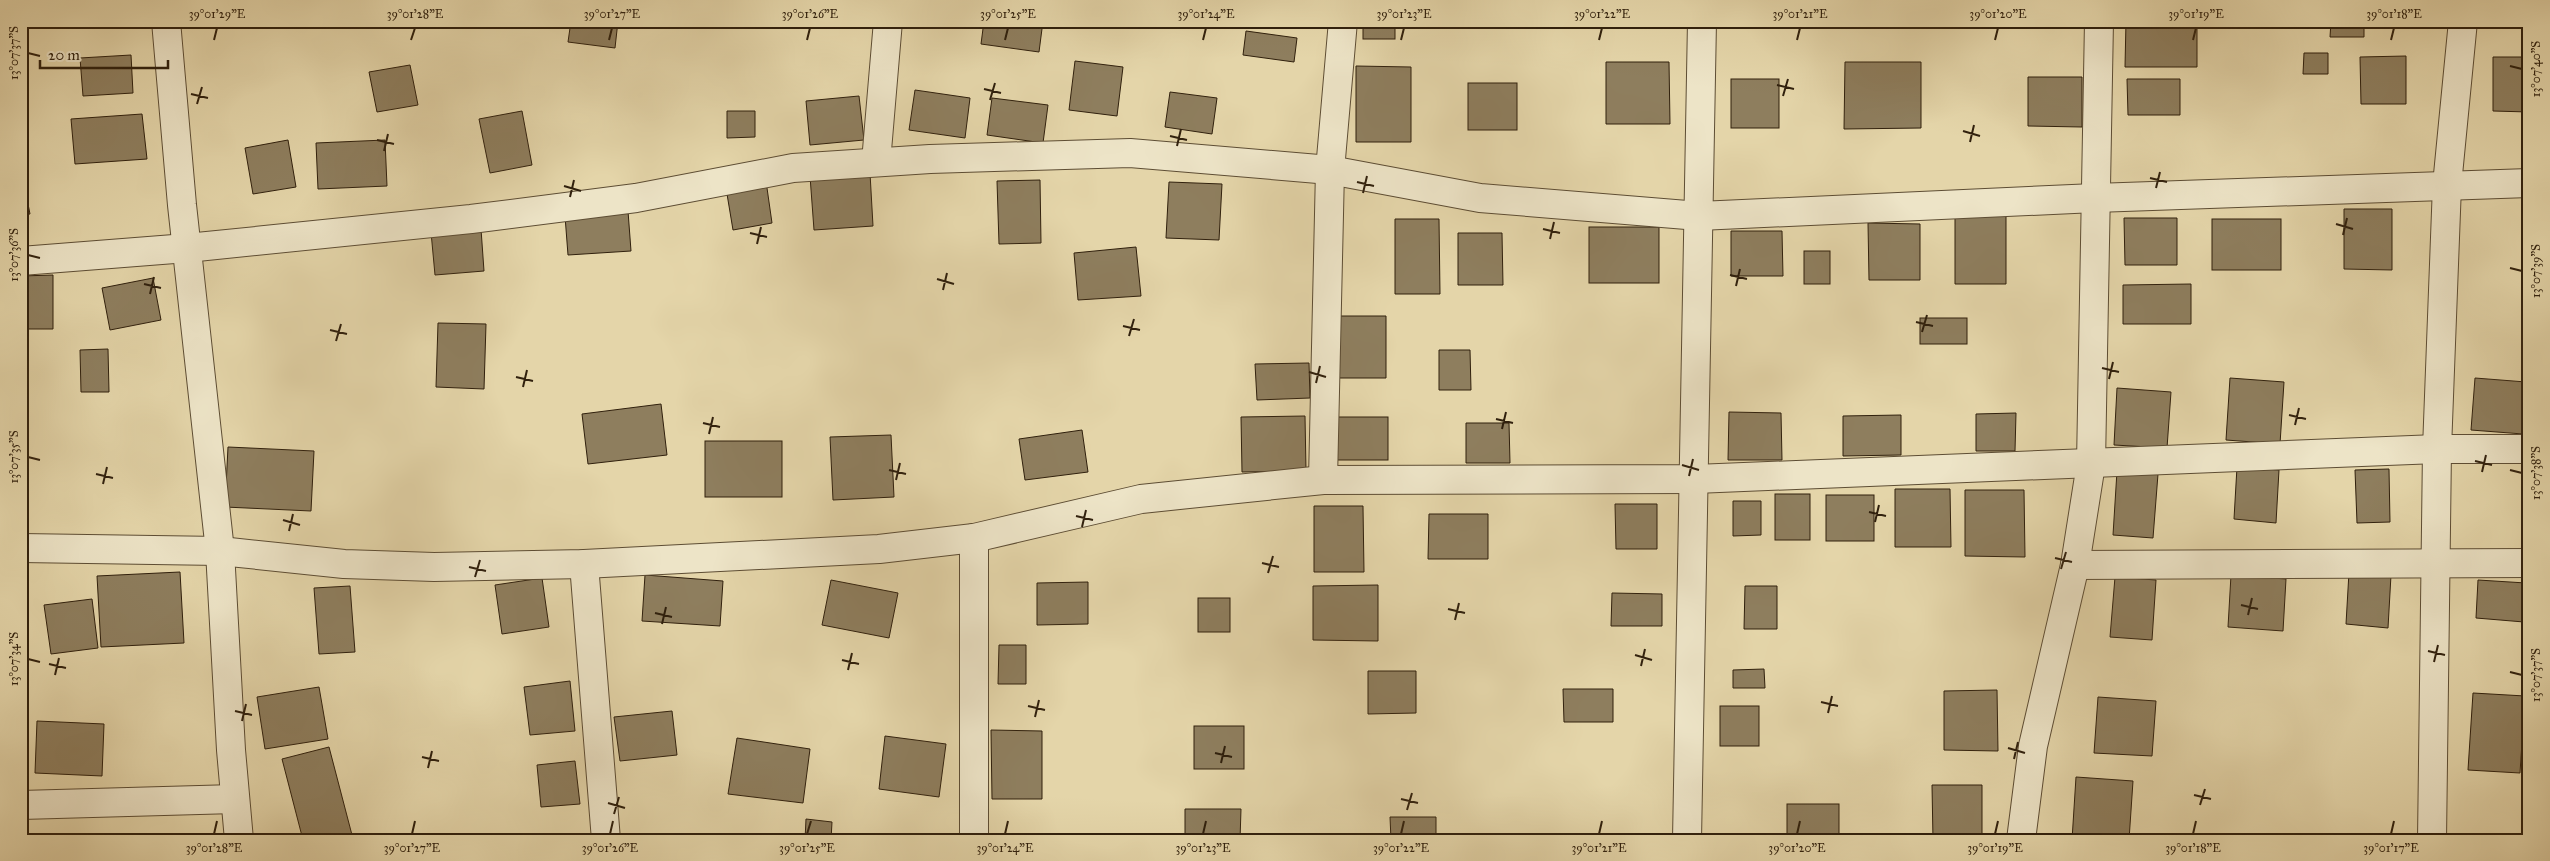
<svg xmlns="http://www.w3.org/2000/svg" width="2550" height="861" viewBox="0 0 2550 861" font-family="'IM FELL Great Primer',serif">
	<rect width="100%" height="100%" fill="#e4d5a9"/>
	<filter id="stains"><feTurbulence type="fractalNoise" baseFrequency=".004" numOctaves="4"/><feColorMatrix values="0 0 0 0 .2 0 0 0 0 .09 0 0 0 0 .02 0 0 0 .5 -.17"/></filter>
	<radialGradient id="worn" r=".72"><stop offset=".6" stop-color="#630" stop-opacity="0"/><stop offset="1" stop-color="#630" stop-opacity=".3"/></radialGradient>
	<g fill="#8e7e5e" stroke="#30200d">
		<polygon points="184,21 220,21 185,27"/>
		<polygon points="571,21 618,21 615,48 568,42"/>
		<polygon points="984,21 1043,21 1039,52 981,44"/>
		<rect x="1363" y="21" width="32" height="18"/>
		<polygon points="2126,21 2197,21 2197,67 2125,67"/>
		<polygon points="2331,21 2364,21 2364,37 2330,37"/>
		<polygon points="1246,31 1297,38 1294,62 1243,55"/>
		<polygon points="2304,53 2328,53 2328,74 2303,74"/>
		<polygon points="131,55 133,93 83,96 80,58"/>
		<polygon points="2406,56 2406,104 2361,104 2360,57"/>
		<polygon points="2493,57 2529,57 2529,112 2493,111"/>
		<polygon points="1075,61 1123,67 1117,116 1069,110"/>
		<polygon points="1606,62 1669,62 1670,124 1606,124"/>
		<polygon points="1845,62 1921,62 1921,128 1844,129"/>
		<polygon points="410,65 418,105 377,112 369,72"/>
		<polygon points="1356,66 1411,67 1411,142 1356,142"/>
		<polygon points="2028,77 2082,77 2082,127 2028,126"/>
		<rect x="1731" y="79" width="48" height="49"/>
		<polygon points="2127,79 2180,79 2180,115 2128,115"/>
		<rect x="1468" y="83" width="49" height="47"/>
		<polygon points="915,90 970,98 965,138 909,130"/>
		<polygon points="1170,92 1217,98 1212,134 1165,127"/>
		<polygon points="859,96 864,140 810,145 806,101"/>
		<polygon points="992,98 1048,105 1043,143 987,135"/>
		<polygon points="522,111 532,165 490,173 479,119"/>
		<polygon points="727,111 755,111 755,137 727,138"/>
		<polygon points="142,114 147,159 75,164 71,119"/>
		<polygon points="288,140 296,187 253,194 245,148"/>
		<polygon points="385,140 387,186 318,189 316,143"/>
		<polygon points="21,169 30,214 21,215"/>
		<polygon points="870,173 873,226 814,230 810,176"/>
		<polygon points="1040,180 1041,243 999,244 997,181"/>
		<polygon points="766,181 772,223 733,230 726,188"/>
		<polygon points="1169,182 1222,184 1219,240 1166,238"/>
		<polygon points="2344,209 2392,209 2392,270 2344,269"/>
		<polygon points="628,211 631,251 568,255 565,216"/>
		<polygon points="2006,215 2006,284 1955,284 1955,216"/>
		<polygon points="2124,218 2177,218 2177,265 2125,265"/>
		<polygon points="1395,219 1439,219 1440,294 1395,294"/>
		<rect x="2212" y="219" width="69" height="51"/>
		<polygon points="1868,223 1920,224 1920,280 1869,280"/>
		<rect x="1589" y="227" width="70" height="56"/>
		<polygon points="481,229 484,271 435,275 431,232"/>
		<polygon points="1731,231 1782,231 1783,276 1731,276"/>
		<polygon points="1458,233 1502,233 1503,285 1458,285"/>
		<polygon points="1136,247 1141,296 1078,300 1074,253"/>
		<rect x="1804" y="251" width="26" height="33"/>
		<polygon points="53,275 53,329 21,329 21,276"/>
		<polygon points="153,278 161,320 110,330 102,288"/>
		<polygon points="2191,284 2191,324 2123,324 2123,285"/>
		<polygon points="1336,316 1386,316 1386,378 1337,378"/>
		<rect x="1920" y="318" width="47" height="26"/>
		<polygon points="438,323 486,324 484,389 436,387"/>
		<polygon points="108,349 109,392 81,392 80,350"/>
		<polygon points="1439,350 1470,350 1471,390 1439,390"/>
		<polygon points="1309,363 1310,398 1257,400 1255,364"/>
		<polygon points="2230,378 2284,382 2280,444 2226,440"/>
		<polygon points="2475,378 2526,382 2523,434 2471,430"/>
		<polygon points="2117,388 2171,392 2167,448 2114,445"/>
		<polygon points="661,404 667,455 588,464 582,414"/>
		<polygon points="1729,412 1781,413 1782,460 1728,460"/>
		<polygon points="2016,413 2015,451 1976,451 1976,414"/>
		<polygon points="1901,415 1901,455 1843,456 1843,416"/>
		<polygon points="1305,416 1306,471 1242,472 1241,417"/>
		<rect x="1337" y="417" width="51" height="43"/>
		<polygon points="1466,423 1509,423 1510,463 1466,463"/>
		<polygon points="1082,430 1088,472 1025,480 1019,439"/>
		<polygon points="891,435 894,497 833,500 830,437"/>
		<rect x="705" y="441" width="77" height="56"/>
		<polygon points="228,447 314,451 311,511 225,507"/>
		<polygon points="2237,467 2279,470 2276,523 2234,519"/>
		<polygon points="2389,469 2390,522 2357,523 2355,470"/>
		<polygon points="2117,471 2158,474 2153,538 2113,535"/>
		<polygon points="1895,489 1950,489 1951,547 1895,547"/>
		<polygon points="1965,490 2024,490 2025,557 1965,556"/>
		<rect x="1775" y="494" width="35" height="46"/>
		<rect x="1826" y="495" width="48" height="46"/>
		<polygon points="1733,501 1761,501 1761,535 1733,536"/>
		<polygon points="1615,504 1657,504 1657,549 1616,549"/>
		<polygon points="1314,506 1363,506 1364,572 1314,572"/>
		<polygon points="1429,514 1488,514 1488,559 1428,559"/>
		<polygon points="180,572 184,643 101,647 97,576"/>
		<polygon points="2349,572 2391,575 2388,628 2346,624"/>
		<polygon points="645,575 723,581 720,626 642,621"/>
		<polygon points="2231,575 2286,579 2283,631 2228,627"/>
		<polygon points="2115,577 2156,580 2152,640 2110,637"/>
		<polygon points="542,578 549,627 502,634 495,585"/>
		<polygon points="831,580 898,593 889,638 822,625"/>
		<polygon points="2478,580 2526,583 2524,622 2476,618"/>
		<polygon points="1088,582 1088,624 1037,625 1037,583"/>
		<polygon points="1378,585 1378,641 1313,640 1313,586"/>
		<polygon points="350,586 355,652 319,654 314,588"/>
		<polygon points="1745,586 1777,586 1777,629 1744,629"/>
		<polygon points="1612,593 1662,594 1662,626 1611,626"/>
		<rect x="1198" y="598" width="32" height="34"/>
		<polygon points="92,599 98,648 51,654 44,605"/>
		<polygon points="999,645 1026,645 1026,684 998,684"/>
		<polygon points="1764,669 1765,688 1733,688 1733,670"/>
		<polygon points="1368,671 1416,671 1416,713 1368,714"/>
		<polygon points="570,681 575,731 530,735 524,687"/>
		<polygon points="319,687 328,739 265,749 257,697"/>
		<polygon points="1563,689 1613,689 1613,722 1564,722"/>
		<polygon points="1997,690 1998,751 1944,750 1944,691"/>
		<polygon points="2473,693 2525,696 2520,773 2468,770"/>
		<polygon points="2098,697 2156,701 2152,756 2094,753"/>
		<rect x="1720" y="706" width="39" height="40"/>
		<polygon points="672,711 677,755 620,761 614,717"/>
		<polygon points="37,721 104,724 102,776 35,773"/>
		<rect x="1194" y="726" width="50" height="43"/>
		<polygon points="991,730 1042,731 1042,799 992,799"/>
		<polygon points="885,736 946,744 939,797 879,789"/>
		<polygon points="737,738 810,749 803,803 728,794"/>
		<polygon points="329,747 352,835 334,840 303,840 282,759"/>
		<polygon points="575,761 580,804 541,807 537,765"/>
		<polygon points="2076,777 2133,781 2129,840 2072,840"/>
		<polygon points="1932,785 1982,785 1982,840 1933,840"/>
		<rect x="1787" y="804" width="52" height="36"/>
		<polygon points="1185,809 1241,809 1240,840 1185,840"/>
		<polygon points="1390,817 1436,817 1436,840 1391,840"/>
		<polygon points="806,819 832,822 831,840 805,840"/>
		<polygon points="638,834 685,837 685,840 638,840"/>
		<polygon points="927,837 927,840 896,840 896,838"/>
	</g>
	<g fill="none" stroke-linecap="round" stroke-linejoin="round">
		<g stroke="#5d4d34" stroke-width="30">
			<g id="minor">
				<polyline points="166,21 182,205 220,551 231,750 239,840"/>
				<polyline points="876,162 888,21"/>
				<polyline points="21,261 187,248 471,219 636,198 793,168 930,159 1130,153 1330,170 1480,198 1699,216 2095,198 2529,183"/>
				<polyline points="1323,480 1330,170 1343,21"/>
				<polyline points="21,548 220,551 344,564 434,567 584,564 879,549 974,538 1141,499 1323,480 1695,479 2437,449 2529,449"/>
				<polyline points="584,564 606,840"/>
				<polyline points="2075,565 2529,563"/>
				<polyline points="21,805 235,799"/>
				<polyline points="974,840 974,538"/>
				<polyline points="1687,840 1702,21"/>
				<polyline points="2021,840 2033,746 2075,565 2091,464 2099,21"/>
				<polyline points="2432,840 2437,449 2447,185 2463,21"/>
			</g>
		</g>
		<use href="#minor" stroke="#ede4c7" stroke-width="28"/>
	</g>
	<path fill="none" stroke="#30200d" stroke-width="2" d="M 214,40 L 217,28M 411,40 L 415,28M 609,40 L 612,28M 807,40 L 810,28M 1005,40 L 1008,28M 1203,40 L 1206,28M 1401,40 L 1404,28M 1599,40 L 1602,28M 1797,40 L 1800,28M 1995,40 L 1998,28M 2193,40 L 2196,28M 2391,40 L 2394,28M 28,53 L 40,56M 2510,66 L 2522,69M 1777,85 L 1794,89M 984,89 L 1001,93M 191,94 L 208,98M 1783,96 L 1788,79M 990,100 L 995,83M 197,104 L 202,87M 1963,131 L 1980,136M 1170,136 L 1187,140M 377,140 L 394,144M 1970,142 L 1974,125M 1177,146 L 1181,129M 384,151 L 388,134M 2150,178 L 2167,182M 1357,182 L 1374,186M 564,186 L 581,191M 2156,188 L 2160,172M 1363,193 L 1367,176M 570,197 L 574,180M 2336,224 L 2353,229M 1543,229 L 1560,233M 750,233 L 767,237M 2343,235 L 2347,218M 1550,239 L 1554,222M 757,244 L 761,227M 28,255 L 40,258M 2510,268 L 2522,271M 1730,275 L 1747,279M 937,279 L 954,284M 144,284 L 161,288M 1736,286 L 1740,269M 943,290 L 947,273M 150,294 L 154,277M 1916,322 L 1933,326M 1123,326 L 1140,330M 330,330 L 347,334M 1922,332 L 1927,315M 1129,336 L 1134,319M 336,341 L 341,324M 2102,368 L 2119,372M 1309,372 L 1326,377M 516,377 L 533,381M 2109,379 L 2113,362M 1316,383 L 1320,366M 523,387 L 527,370M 2289,415 L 2306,419M 1496,419 L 1513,423M 703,423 L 720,427M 2295,425 L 2299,408M 1502,429 L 1506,412M 709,434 L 713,417M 28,457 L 40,460M 2475,461 L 2492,465M 1682,465 L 1699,470M 889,470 L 906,474M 2510,470 L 2522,473M 2482,472 L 2486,455M 96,474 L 113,478M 1689,476 L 1693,459M 896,480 L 900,463M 103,484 L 107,467M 1869,512 L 1886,516M 1076,516 L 1093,520M 283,520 L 300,525M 1875,522 L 1879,505M 1082,527 L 1086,510M 289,531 L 293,514M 2055,558 L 2072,562M 1262,563 L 1279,567M 469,567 L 486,571M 2061,569 L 2066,552M 1268,573 L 1273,556M 475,577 L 480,560M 2241,605 L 2258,609M 1448,609 L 1465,613M 655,613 L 672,617M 2248,615 L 2252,598M 1455,620 L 1459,603M 662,624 L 666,607M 2428,651 L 2445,655M 1635,655 L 1652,660M 28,659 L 40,662M 842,660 L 859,664M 2434,662 L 2438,645M 49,664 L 66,668M 1641,666 L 1645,649M 848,670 L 852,653M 2510,672 L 2522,675M 55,675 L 59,658M 1821,702 L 1838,706M 1028,706 L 1045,710M 235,711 L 252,715M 1828,713 L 1832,696M 1035,717 L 1039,700M 242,721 L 246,704M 2008,748 L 2025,753M 1215,753 L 1232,757M 422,757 L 439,761M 2014,759 L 2018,742M 1221,763 L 1225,746M 428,768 L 432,751M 2194,795 L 2211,799M 1401,799 L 1418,803M 608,803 L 625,808M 2200,805 L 2205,789M 1407,810 L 1412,793M 614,814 L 619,797M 214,834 L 217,821M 412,834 L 415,821M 610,834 L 613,821M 807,834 L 811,821M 1005,834 L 1008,821M 1203,834 L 1206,821M 1401,834 L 1404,821M 1599,834 L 1602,821M 1797,834 L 1800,821M 1995,834 L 1998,821M 2193,834 L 2196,821M 2391,834 L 2394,821"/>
	<rect width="2550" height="861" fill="none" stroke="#e4d5a9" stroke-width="55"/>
	<path d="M40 60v8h128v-8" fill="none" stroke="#30200d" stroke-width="2.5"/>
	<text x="48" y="60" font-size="15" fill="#30200d" stroke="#ede4c7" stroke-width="4" paint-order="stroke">20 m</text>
	<rect x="28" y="28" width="2494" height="806" fill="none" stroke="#30200d" stroke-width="2"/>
	<g font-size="12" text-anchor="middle" fill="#30200d">
		<text x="217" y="18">39°01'29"E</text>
		<text x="415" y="18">39°01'28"E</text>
		<text x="612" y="18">39°01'27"E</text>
		<text x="810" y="18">39°01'26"E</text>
		<text x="1008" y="18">39°01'25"E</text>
		<text x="1206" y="18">39°01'24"E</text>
		<text x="1404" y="18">39°01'23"E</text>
		<text x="1602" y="18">39°01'22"E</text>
		<text x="1800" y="18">39°01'21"E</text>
		<text x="1998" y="18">39°01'20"E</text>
		<text x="2196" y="18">39°01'19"E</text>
		<text x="2394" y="18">39°01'18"E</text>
		<text transform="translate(14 53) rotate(-90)" y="4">13°07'37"S</text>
		<text transform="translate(2536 69) rotate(-90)" y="4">13°07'40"S</text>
		<text transform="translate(14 255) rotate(-90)" y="4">13°07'36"S</text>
		<text transform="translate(2536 271) rotate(-90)" y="4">13°07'39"S</text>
		<text transform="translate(14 457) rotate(-90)" y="4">13°07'35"S</text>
		<text transform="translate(2536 473) rotate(-90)" y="4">13°07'38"S</text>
		<text transform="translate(14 659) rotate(-90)" y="4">13°07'34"S</text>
		<text transform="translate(2536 675) rotate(-90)" y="4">13°07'37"S</text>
		<text x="214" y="852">39°01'28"E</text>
		<text x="412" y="852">39°01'27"E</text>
		<text x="610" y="852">39°01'26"E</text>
		<text x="807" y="852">39°01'25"E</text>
		<text x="1005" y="852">39°01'24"E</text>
		<text x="1203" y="852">39°01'23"E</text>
		<text x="1401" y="852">39°01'22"E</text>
		<text x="1599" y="852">39°01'21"E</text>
		<text x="1797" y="852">39°01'20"E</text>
		<text x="1995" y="852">39°01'19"E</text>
		<text x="2193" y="852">39°01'18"E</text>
		<text x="2391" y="852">39°01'17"E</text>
	</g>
	<rect width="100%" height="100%" filter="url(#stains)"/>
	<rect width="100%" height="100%" fill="url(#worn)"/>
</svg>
